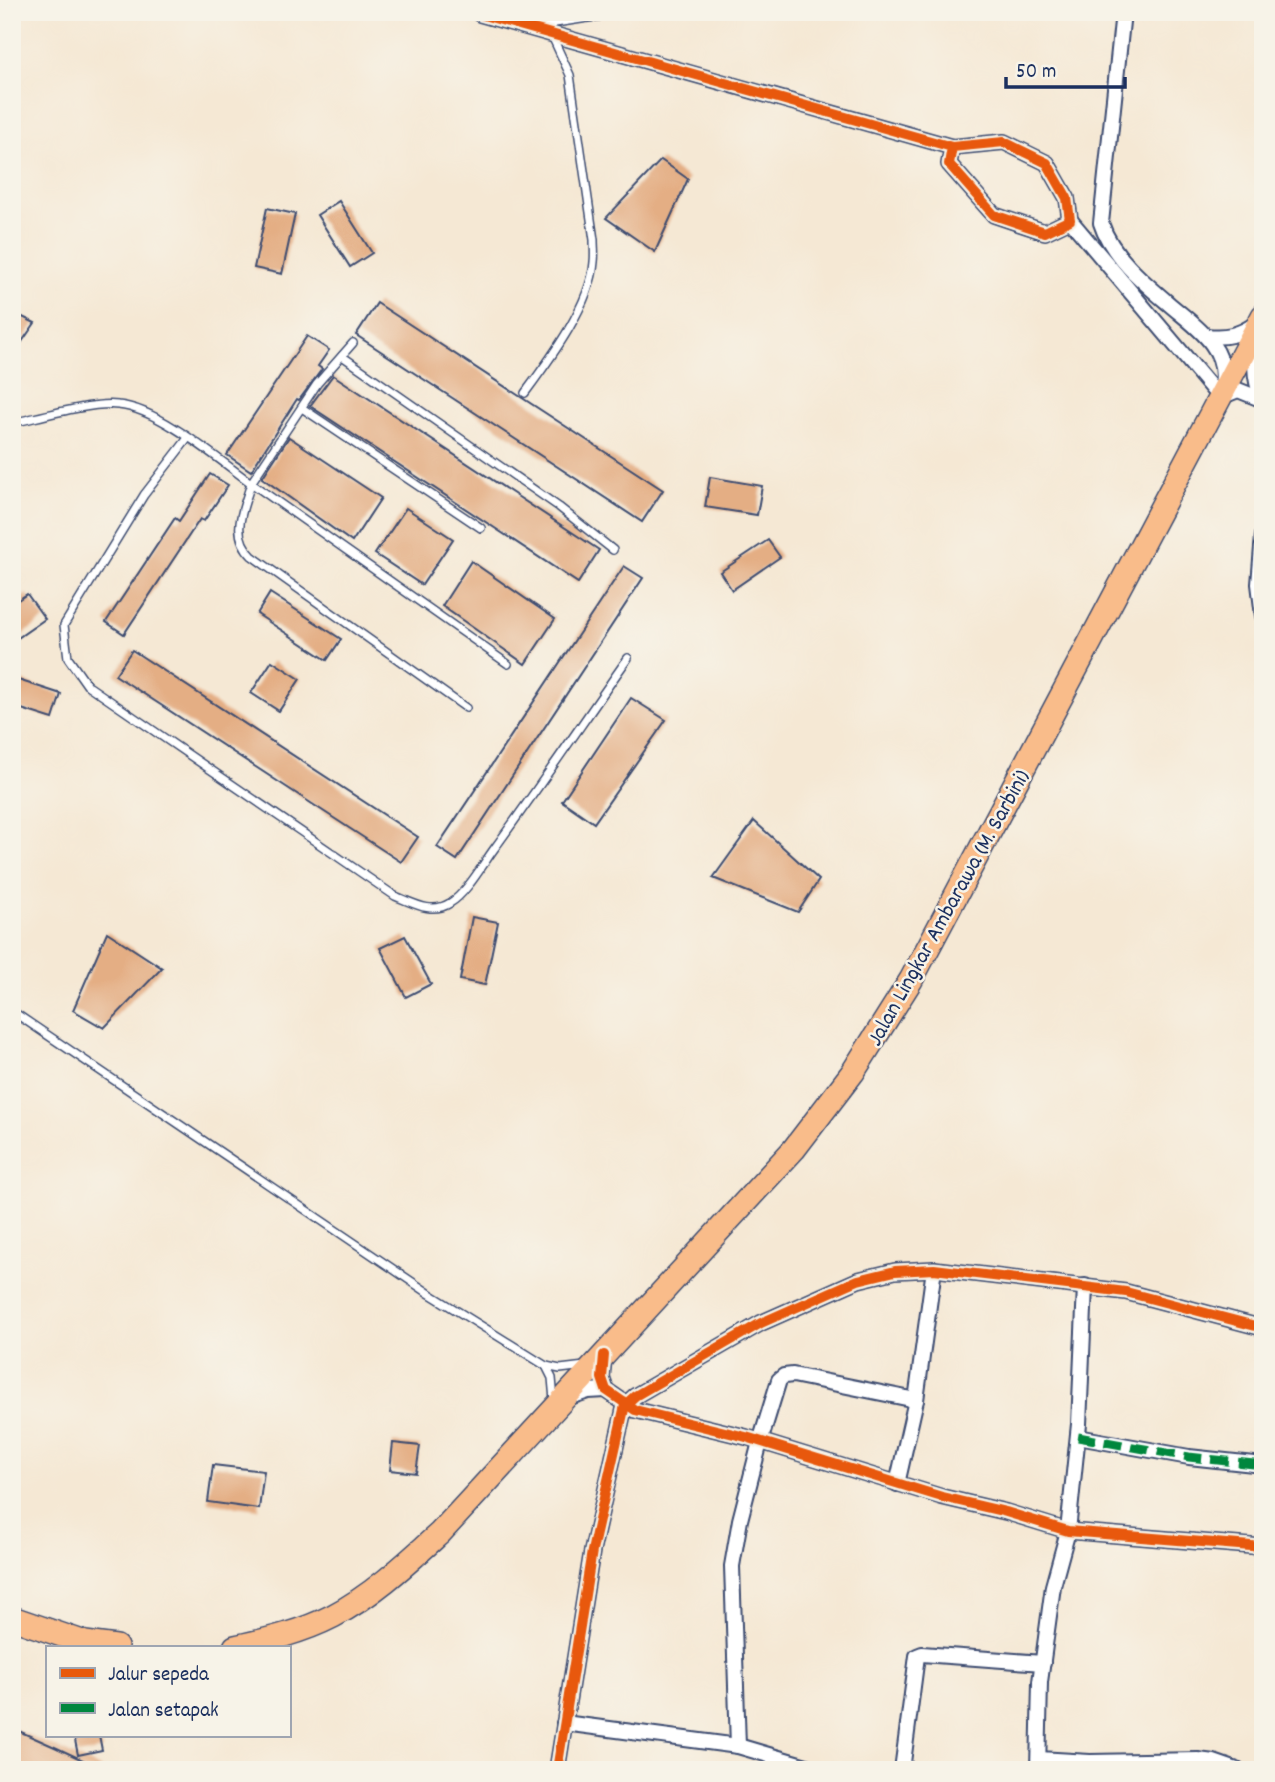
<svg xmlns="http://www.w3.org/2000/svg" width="1275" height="1782" viewBox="0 0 1275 1782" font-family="Dekko,sans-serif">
	<rect width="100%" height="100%" fill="#f7f3e8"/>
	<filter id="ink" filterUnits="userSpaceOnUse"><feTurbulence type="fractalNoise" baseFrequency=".0143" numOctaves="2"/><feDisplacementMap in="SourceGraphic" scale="14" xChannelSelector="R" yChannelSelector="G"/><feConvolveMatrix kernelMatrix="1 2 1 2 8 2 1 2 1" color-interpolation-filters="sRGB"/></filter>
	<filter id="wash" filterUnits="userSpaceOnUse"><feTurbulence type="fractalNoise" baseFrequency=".00686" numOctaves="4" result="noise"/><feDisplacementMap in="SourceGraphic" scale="28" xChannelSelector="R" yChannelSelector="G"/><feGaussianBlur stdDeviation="1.57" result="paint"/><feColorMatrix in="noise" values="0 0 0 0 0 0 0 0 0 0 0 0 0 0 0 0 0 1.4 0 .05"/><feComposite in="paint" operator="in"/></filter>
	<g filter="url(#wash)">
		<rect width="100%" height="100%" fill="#f5e8d4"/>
		<g id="blocks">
			<g fill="#e4ae84">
				<polygon points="661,160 688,179 655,252 606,218"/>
				<polygon points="339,201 372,253 350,267 317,215"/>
				<polygon points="267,208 295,214 282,274 254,268"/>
				<polygon points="377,303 663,490 642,522 356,335"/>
				<polygon points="12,312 35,323 12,356"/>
				<polygon points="307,336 329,350 318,366 322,369 299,400 297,399 251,471 227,455"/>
				<polygon points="333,375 599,550 578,583 310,406"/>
				<polygon points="289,437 381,498 352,542 262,478"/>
				<polygon points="210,474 228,485 204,521 200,519 124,634 106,622 175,518 179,521"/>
				<polygon points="710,477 762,486 757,515 705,507"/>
				<polygon points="406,508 453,539 422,585 375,554"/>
				<polygon points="768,540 780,557 732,590 720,572"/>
				<polygon points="471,561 555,619 525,664 442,606"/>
				<polygon points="624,566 643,578 457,860 437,847"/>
				<polygon points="270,593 341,639 327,660 257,614"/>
				<polygon points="27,594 45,619 12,642 12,604"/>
				<polygon points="132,650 418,837 401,862 115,675"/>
				<polygon points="272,661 300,679 279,711 251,693"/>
				<polygon points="12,678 61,694 53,719 12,706"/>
				<polygon points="631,698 666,720 594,823 562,801"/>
				<polygon points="754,821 819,880 798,912 713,878"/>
				<polygon points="472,917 498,922 485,985 460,980"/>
				<polygon points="107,932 162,968 104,1028 73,1010"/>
				<polygon points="405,936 431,984 406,997 380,948"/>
				<polygon points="393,1443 420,1446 416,1473 390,1470"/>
				<polygon points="213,1465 264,1471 259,1509 208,1502"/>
				<polygon points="12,1728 57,1748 104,1770 12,1770"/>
				<polygon points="74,1735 99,1735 102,1750 78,1755"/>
			</g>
		</g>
	</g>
	<g filter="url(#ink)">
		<use href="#blocks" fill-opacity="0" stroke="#3c4b70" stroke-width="2"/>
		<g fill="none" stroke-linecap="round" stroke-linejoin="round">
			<g stroke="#3c4b70" stroke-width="10">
				<g id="service">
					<polyline points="549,24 627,12"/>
					<polyline points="342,356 559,507 613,550"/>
					<path d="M 525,393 C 550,359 591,304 594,262 C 595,254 594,247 594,240 L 570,75 L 552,36"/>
					<polyline points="302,408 481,528"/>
					<path d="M 12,423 C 40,417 91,402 118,405 C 158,408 218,459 251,483 L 317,384 L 353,343"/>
					<path d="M 188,438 L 144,495 L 64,625 L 68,658 L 87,685 L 395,896 C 413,903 432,915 450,903 C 466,894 483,864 494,849 C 540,786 583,722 628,658"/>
					<path d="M 466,708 L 252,556 C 229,533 244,509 251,483 L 508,664"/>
					<polyline points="12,1011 430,1294 546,1366"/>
					<polyline points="554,1400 552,1378 546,1366 560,1369 585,1366"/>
				</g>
			</g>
			<g stroke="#3c4b70" stroke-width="18">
				<g id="minor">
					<polyline points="537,12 549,24"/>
					<path d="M 1123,12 L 1101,223 C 1111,255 1143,282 1168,303 C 1193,325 1229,346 1222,385"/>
					<polyline points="480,14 952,147 1004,142 1047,163 1067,198 1070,220 1045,232 994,215 949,164 952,147"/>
					<polyline points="1070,220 1220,398"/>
					<path d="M 1261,335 C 1254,362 1252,375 1263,400"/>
					<path d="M 1207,336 C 1226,338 1240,335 1255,324"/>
					<polyline points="1221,397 1238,390 1263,400"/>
					<polyline points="1263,535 1259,584 1263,616"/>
					<polyline points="604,1357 602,1378 606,1390 635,1410 746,1437 942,1497 1006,1512 1068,1531 1263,1547"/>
					<polyline points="570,1397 588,1391 606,1390"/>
					<polyline points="1078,1437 1189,1457 1263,1465"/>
					<polyline points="897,1484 916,1400 934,1269"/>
					<polyline points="564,1723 738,1746 820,1770"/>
					<polyline points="738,1746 732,1566 740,1520 760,1442 779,1380 784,1376 793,1375 916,1400"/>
					<polyline points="1039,1759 1090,1762 1198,1760 1214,1762 1237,1770"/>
					<polyline points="557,1770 592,1551 625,1405 635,1396 761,1323 858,1280 895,1271 934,1269 1126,1292 1263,1328"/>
					<polyline points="902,1770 917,1656 922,1654 1043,1663"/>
					<polyline points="1038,1770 1040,1682 1053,1586 1068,1531 1079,1424 1085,1286"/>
				</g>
			</g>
			<g stroke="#3c4b70" stroke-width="26">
				<g id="trunk">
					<polyline points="12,1618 85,1643 116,1647"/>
					<path d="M 235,1647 C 268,1640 302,1632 333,1616 C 373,1595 407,1563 440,1533 L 794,1149 L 853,1072 L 911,980 L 1263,316"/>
				</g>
			</g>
			<use href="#service" stroke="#fff" stroke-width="7"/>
			<use href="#minor" stroke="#fff" stroke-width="14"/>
			<use href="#trunk" stroke="#f9bc8a" stroke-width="23"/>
			<polyline stroke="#00873e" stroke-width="9" stroke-dasharray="18 9" stroke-linecap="butt" points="1078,1437 1189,1457 1263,1465"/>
			<g stroke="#f7f3e8" stroke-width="15">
				<g id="cycleway">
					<polyline points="480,14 952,147 1004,142 1047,163 1067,198 1070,220 1045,232 994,215 949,164 952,147"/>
					<polyline points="604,1355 602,1378 606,1390 635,1410 746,1437 942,1497 1006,1512 1068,1531 1263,1547"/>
					<polyline points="557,1770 592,1551 625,1405 635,1396 761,1323 858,1280 895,1271 934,1269 1126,1292 1263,1328"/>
				</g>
			</g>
			<use href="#cycleway" stroke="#e8590c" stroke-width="10"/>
		</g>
	</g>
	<g text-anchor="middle" stroke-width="5" stroke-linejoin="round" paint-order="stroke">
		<g font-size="23" fill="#1b2f5e" stroke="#f7f3e8">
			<text transform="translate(947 907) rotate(-61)" y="8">Jalan Lingkar Ambarawa (M. Sarbini)</text>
		</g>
	</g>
	<rect width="1275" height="1782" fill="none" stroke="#f7f3e8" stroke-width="42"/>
	<rect x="46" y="1646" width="245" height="91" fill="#f7f3e8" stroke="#9fa5b1" stroke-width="2"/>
	<rect x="60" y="1668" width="35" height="10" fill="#e8590c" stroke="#9fa5b1" stroke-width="2"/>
	<text x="108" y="1680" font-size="21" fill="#1b2f5e">Jalur sepeda</text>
	<rect x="60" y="1703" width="35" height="10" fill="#00873e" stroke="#9fa5b1" stroke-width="2"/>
	<text x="108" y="1716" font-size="21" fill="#1b2f5e">Jalan setapak</text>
	<path d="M1006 77v10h119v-10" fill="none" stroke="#1b2f5e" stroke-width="3.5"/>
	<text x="1016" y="77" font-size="21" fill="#1b2f5e" stroke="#f7f3e8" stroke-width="5" paint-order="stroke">50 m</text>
</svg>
